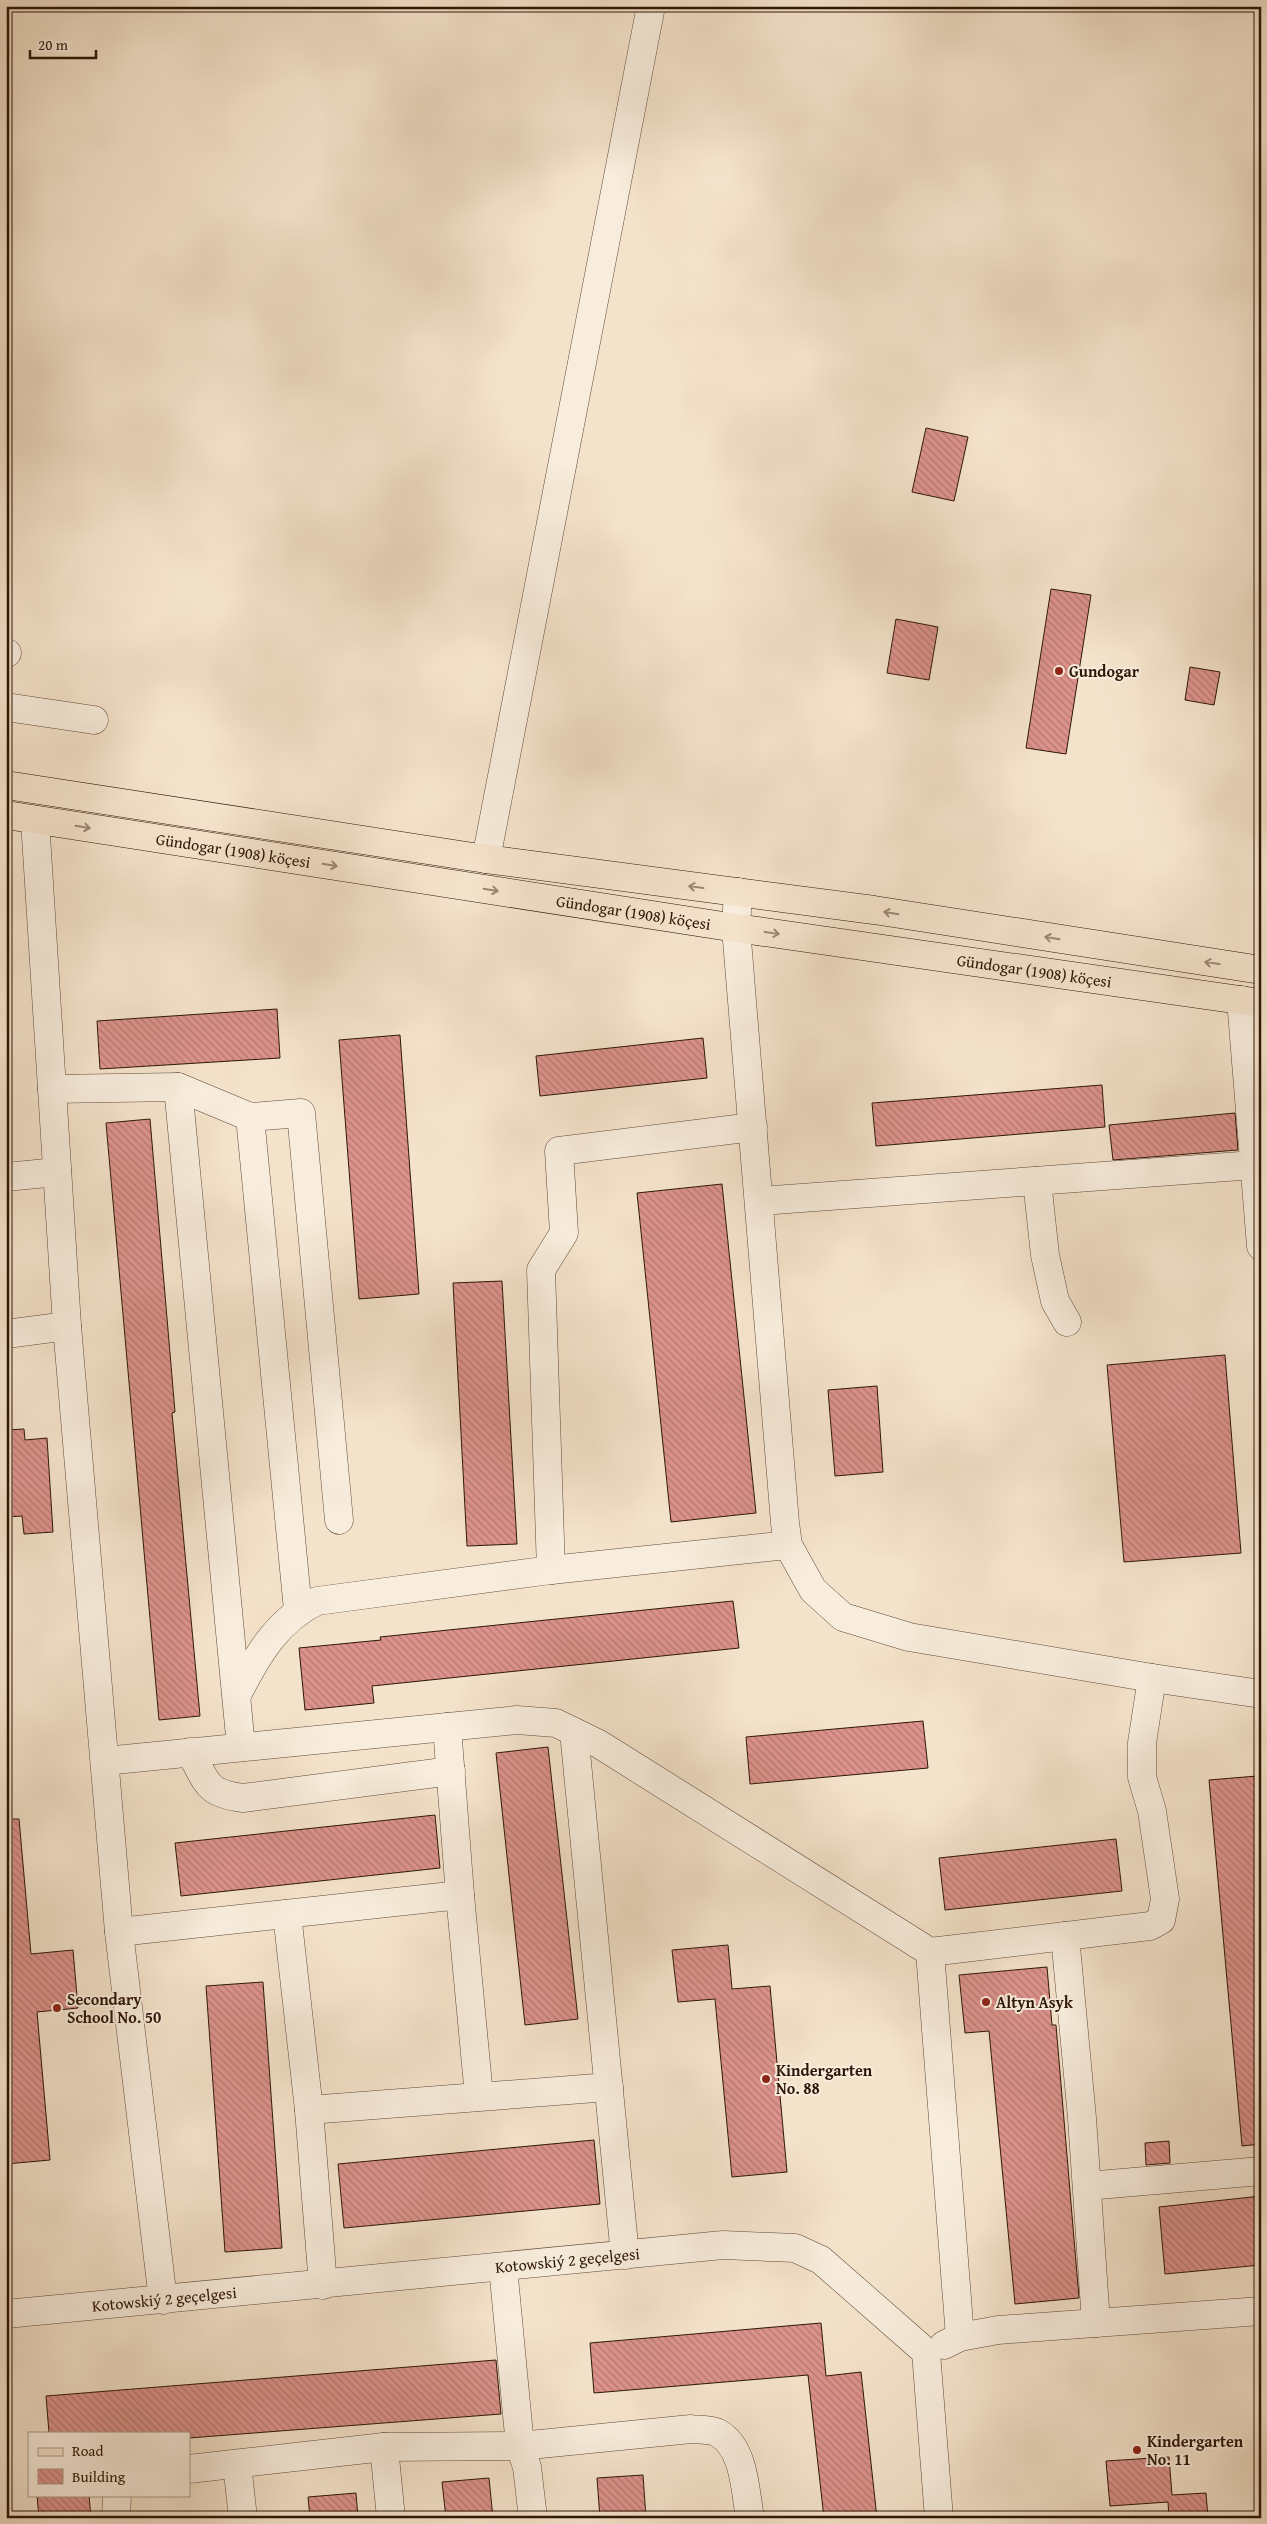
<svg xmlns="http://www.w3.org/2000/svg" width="1267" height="2524" viewBox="0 0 1267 2524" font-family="'Gentium Book Plus',serif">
	<defs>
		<pattern id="building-back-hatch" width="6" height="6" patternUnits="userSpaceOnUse" patternTransform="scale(1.25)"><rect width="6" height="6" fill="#dd938c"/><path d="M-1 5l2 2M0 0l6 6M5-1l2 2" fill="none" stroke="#b47770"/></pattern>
	</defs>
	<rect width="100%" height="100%" fill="#f4e3cb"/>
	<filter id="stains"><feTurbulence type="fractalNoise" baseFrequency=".004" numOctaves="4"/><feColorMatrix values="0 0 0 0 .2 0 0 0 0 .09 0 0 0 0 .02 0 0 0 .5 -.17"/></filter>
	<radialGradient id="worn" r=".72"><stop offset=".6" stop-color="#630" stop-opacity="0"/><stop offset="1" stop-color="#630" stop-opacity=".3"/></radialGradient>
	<g fill="url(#building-back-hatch)" stroke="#2e1607">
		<polygon points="926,428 968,437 954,501 912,492"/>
		<polygon points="1051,589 1091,595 1066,754 1026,748"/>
		<polygon points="896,619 938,627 929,680 887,673"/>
		<polygon points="1190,667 1220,672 1214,705 1185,700"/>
		<polygon points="277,1009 280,1058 100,1069 97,1021"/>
		<polygon points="400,1035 419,1294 359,1299 339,1040"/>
		<polygon points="703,1038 707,1078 540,1096 536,1056"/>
		<polygon points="1102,1085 1105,1127 876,1146 872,1103"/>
		<polygon points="1235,1113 1238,1150 1113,1160 1109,1125"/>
		<polygon points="150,1119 175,1412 172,1413 200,1716 159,1720 106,1123"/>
		<polygon points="722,1184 756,1513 671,1522 637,1193"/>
		<polygon points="502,1281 517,1544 467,1546 453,1283"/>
		<polygon points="1225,1355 1241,1553 1124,1562 1107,1365"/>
		<polygon points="877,1386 883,1472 835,1476 828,1390"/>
		<polygon points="24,1429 25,1440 47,1438 53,1532 24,1534 22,1516 6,1517 6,1430"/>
		<polygon points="733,1601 739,1648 372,1686 374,1703 305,1710 299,1648 381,1640 380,1637"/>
		<polygon points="923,1721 928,1768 750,1784 746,1737"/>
		<polygon points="548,1747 578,2019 525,2025 496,1753"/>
		<polygon points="1257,1776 1261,1813 1261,2144 1242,2146 1209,1780"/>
		<polygon points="435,1815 440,1868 181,1896 175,1843"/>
		<polygon points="6,1819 19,1819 31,1954 73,1950 78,2008 37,2012 50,2160 6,2164"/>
		<polygon points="1116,1839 1122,1891 945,1910 939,1858"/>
		<polygon points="728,1945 732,1989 770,1986 787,2172 732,2177 715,1999 678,2002 672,1950"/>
		<polygon points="1047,1967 1052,2025 1056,2025 1079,2298 1015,2304 989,2031 965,2033 959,1975"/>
		<polygon points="263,1982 282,2248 225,2252 206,1986"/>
		<polygon points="594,2140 600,2204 344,2228 338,2164"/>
		<polygon points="1169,2141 1170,2163 1146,2165 1145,2143"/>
		<polygon points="1261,2196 1261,2265 1165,2274 1159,2207"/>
		<polygon points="821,2323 826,2376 861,2372 877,2518 824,2518 808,2375 594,2393 590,2343"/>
		<polygon points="496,2360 501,2414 189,2438 189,2433 49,2433 46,2396"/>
		<polygon points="1169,2457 1172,2495 1206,2493 1208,2518 1169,2518 1168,2502 1110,2506 1106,2461"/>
		<polygon points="643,2475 646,2518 600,2518 597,2478"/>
		<polygon points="489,2478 493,2518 446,2518 442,2482"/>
		<polygon points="356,2493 358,2518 310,2518 308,2497"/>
		<polygon points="37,2495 89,2495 91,2518 39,2518"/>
	</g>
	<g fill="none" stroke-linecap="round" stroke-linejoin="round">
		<g stroke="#604938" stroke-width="29">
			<g id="minor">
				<polyline points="6,653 7,653"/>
				<polyline points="6,707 94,720"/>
				<polyline points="35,820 67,1326 119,1932 163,2300"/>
				<polyline points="486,859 651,6"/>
				<polyline points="738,892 736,928 785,1523 788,1545 813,1590 843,1617 909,1637 1152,1678 1261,1694"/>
				<polyline points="1241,1000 1261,1246"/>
				<polyline points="178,1087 241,1747"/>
				<polyline points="52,1089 178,1087 250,1117 301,1113 339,1520"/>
				<polyline points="250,1117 298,1610"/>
				<polyline points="6,1177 57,1172"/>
				<polyline points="1037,1181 1045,1255 1055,1301 1067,1322"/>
				<polyline points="760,1201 1254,1165"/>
				<polyline points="6,1334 67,1326"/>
				<polyline points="551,1570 541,1270 564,1233 559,1151 753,1127"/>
				<path d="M 237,1695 C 256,1657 277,1620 317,1601 L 551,1570 L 788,1545"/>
				<polyline points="447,1727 460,1895"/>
				<polyline points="574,1732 625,2255"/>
				<path d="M 190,1752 C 208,1783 205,1793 243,1798 L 451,1771"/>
				<polyline points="105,1761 517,1720 556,1723 599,1744 930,1952 960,2337"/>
				<polyline points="287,1914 309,2110"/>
				<polyline points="119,1932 460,1895 479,2096"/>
				<polyline points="1065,1936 1082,2118 1096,2323"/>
				<polyline points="930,1952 1150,1926 1161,1920 1165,1899 1152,1811 1142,1777 1142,1743 1152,1678"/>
				<polyline points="1087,2186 1261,2171"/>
				<polyline points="503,2267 520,2446 527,2467 533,2518"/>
				<polyline points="323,2285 309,2110 609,2087"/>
				<path id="s1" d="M 6,2314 L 723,2245 L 795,2248 L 821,2260 L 926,2352 L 939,2518"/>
				<polyline points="944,2345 960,2337 998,2330 1261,2311"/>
				<polyline points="384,2447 391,2518"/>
				<polyline points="237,2464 243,2518"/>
				<path d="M 189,2469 L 384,2447 L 520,2446 L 691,2429 C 698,2430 711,2429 718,2433 C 745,2448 745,2491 750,2518"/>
				<polyline points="116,2518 117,2495"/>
			</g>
		</g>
		<g stroke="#2e1607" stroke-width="29">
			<g id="major">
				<polyline points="6,785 486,859 874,910 1261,970"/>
				<path id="s2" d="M 6,815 L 736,928 L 1261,1003"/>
			</g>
		</g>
		<use href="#minor" stroke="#f8eddd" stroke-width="28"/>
		<use href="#major" stroke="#f4e3cb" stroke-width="28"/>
	</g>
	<defs><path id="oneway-shaft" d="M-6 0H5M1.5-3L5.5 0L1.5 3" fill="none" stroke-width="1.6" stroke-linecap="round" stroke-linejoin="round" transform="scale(1.25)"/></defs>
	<g stroke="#9b8773">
		<use href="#oneway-shaft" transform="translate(83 827) rotate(9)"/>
		<use href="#oneway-shaft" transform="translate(330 865) rotate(9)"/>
		<use href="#oneway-shaft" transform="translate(696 887) rotate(-172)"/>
		<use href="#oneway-shaft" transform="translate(491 890) rotate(9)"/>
		<use href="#oneway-shaft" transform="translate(891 913) rotate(-171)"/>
		<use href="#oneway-shaft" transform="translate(772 933) rotate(8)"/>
		<use href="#oneway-shaft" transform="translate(1052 938) rotate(-171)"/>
		<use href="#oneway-shaft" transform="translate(1212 963) rotate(-172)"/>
	</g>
	<g fill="#8f2418" stroke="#f8eddd" stroke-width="2">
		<circle cx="1059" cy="671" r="5"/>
		<circle cx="986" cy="2002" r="5"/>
		<circle cx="57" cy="2008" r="5"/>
		<circle cx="766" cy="2079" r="5"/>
		<circle cx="1137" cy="2450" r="5"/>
	</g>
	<g text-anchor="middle" stroke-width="4" stroke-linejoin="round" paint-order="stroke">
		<g font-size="16" font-weight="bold" fill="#2e1607" stroke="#f8eddd" text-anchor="start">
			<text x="1069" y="677">Gundogar</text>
			<text x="67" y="2005">Secondary<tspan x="67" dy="18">School No. 50</tspan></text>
			<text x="996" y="2008">Altyn Asyk</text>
			<text x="776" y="2076">Kindergarten<tspan x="776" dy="18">No. 88</tspan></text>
			<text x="1147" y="2447">Kindergarten<tspan x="1147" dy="18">No. 11</tspan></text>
		</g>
		<g font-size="16" fill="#2e1607" stroke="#f8eddd">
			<text dy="6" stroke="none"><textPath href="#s2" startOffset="230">Gündogar (1908) köçesi</textPath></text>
			<text dy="6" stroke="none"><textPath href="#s2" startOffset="635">Gündogar (1908) köçesi</textPath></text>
			<text dy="6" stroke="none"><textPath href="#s2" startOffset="1040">Gündogar (1908) köçesi</textPath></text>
			<text dy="6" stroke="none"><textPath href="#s1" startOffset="564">Kotowskiý 2 geçelgesi</textPath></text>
			<text dy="6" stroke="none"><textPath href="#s1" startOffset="159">Kotowskiý 2 geçelgesi</textPath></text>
		</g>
	</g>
	<rect width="1267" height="2524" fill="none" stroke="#f4e3cb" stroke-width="25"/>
	<rect x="8" y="8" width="1252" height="2509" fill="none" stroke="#2e1607" stroke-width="2.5"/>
	<rect x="12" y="12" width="1242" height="2499" fill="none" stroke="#2e1607"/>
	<rect x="28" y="2432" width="162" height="65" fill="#f8eddd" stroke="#a79787"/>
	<rect x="38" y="2448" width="25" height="8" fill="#f4e3cb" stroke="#a79787"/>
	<text x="72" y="2456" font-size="15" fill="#2e1607">Road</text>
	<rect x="38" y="2469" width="25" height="15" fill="url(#building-back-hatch)" stroke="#a79787"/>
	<text x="72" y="2482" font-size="15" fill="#2e1607">Building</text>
	<path d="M30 50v8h66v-8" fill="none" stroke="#2e1607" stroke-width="2.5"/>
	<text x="38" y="50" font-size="15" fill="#2e1607" stroke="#f8eddd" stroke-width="4" paint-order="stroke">20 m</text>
	<rect width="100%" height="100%" filter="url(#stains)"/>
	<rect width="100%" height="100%" fill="url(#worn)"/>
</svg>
